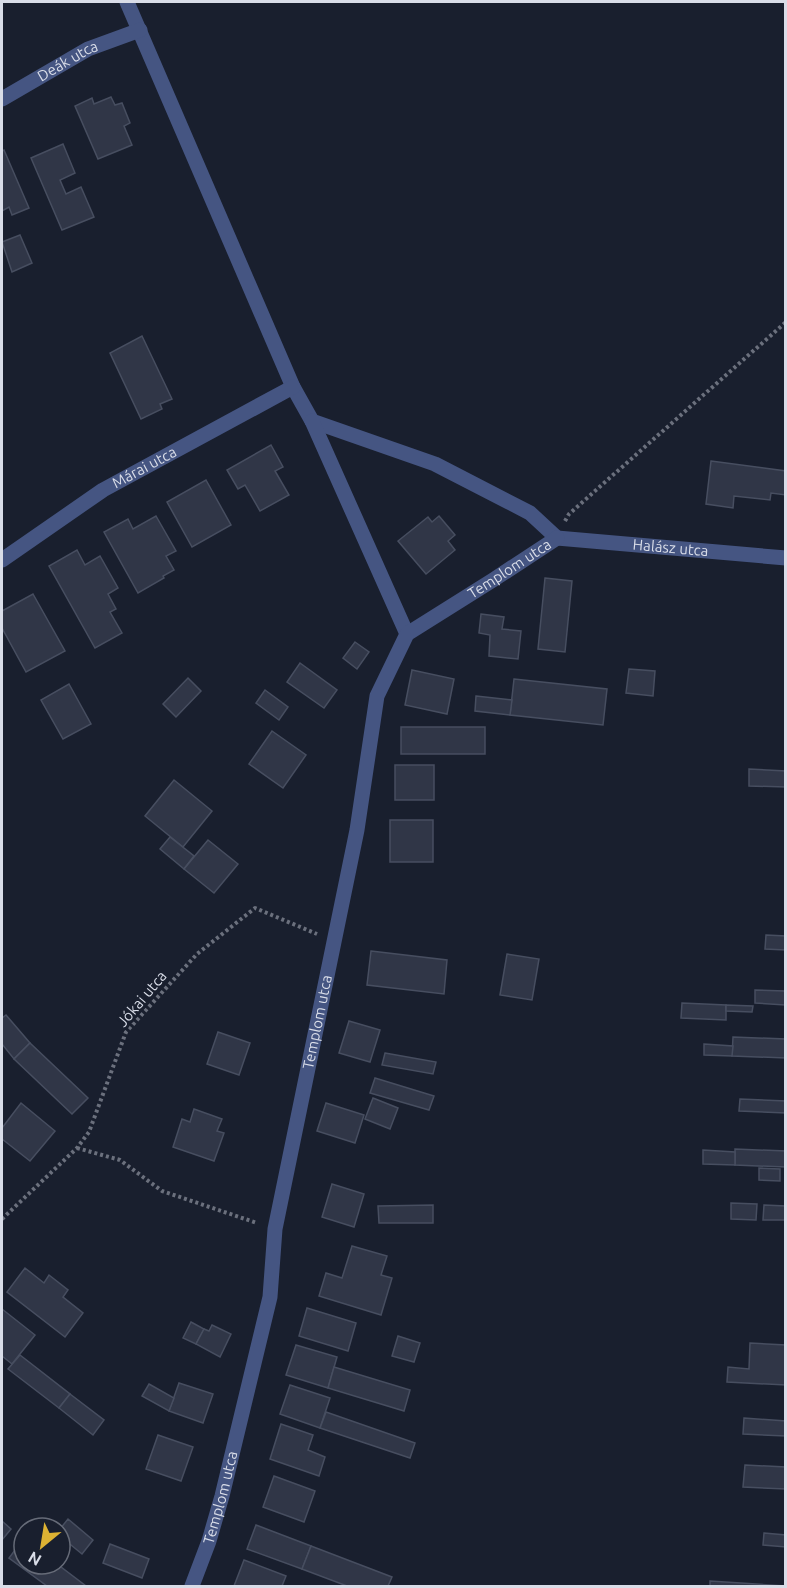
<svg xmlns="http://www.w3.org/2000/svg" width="787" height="1588" viewBox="0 0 787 1588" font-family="Ubuntu,sans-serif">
	<rect width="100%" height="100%" fill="#191f2e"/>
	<g fill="#303647" stroke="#474e60" stroke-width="1.5">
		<polygon points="111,97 115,105 122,103 130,123 124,126 132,145 98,159 75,106 92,98 94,104"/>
		<polygon points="63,144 75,173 60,180 66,194 81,187 94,217 62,230 31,158"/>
		<polygon points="4,150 29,208 12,215 9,207 2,211 2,151"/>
		<polygon points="20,235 32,263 12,272 2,242"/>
		<polygon points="142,336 172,399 160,404 162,409 141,419 110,353"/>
		<polygon points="271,445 283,467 275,471 289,495 260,511 245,485 238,489 227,470"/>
		<polygon points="711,461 786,471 786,495 771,493 770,500 734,496 733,508 706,504"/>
		<polygon points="206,480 231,525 192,547 167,502"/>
		<polygon points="156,516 176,551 166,556 174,570 163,576 164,578 138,593 104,532 128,519 133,529"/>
		<polygon points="439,516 455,535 448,541 455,550 426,574 398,541 428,517 432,522"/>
		<polygon points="77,550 85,565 100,556 118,588 108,594 116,609 110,612 122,633 95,648 49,566"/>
		<polygon points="545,578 572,581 565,652 538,649"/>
		<polygon points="33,594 65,651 26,672 2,628 2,611"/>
		<polygon points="481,614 504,617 502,629 521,631 518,659 489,656 490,635 479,633"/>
		<polygon points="355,642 369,652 357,669 343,658"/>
		<polygon points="300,663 337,690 324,708 287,682"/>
		<polygon points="629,669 655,671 653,696 626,693"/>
		<polygon points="412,670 454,679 447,714 405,705"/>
		<polygon points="188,678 201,691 176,717 163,704"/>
		<polygon points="514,679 607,689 603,725 510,715"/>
		<polygon points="69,684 91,724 63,739 41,700"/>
		<polygon points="265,690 288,707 279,720 256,703"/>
		<polygon points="476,696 512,700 510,715 475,711"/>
		<rect x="401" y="727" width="84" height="27"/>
		<polygon points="272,731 306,755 283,788 249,764"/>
		<rect x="395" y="765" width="39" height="35"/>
		<polygon points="749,769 786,771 786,787 749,786"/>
		<polygon points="174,780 212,811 183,847 145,816"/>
		<rect x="390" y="820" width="43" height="42"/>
		<polygon points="170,837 194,856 184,869 160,849"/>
		<polygon points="208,840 238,864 214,893 184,869"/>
		<polygon points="766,935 786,936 786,950 765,949"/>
		<polygon points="371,951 447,960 444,994 367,985"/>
		<polygon points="507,954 539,959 532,1000 500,995"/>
		<polygon points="755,990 785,991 785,1005 755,1003"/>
		<polygon points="682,1003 726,1005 726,1020 681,1018"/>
		<polygon points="726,1005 753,1006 752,1012 726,1011"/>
		<polygon points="6,1015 30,1043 14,1059 2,1044 2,1018"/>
		<polygon points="349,1021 380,1030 370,1062 339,1053"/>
		<polygon points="218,1032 250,1043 239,1075 207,1064"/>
		<polygon points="733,1037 786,1039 786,1058 732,1056"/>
		<polygon points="30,1043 88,1098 72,1114 14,1059"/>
		<polygon points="704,1044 733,1046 732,1056 704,1055"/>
		<polygon points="385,1053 436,1062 433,1074 382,1065"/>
		<polygon points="375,1078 434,1096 429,1110 370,1093"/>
		<polygon points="373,1098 398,1108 390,1129 365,1119"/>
		<polygon points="740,1099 786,1101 786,1113 739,1111"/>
		<polygon points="21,1103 55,1131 30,1161 2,1139 2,1128"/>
		<polygon points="326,1103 364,1115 355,1143 317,1131"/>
		<polygon points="194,1109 222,1119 217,1131 224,1133 214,1161 173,1147 182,1119 190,1122"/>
		<polygon points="735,1149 786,1151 786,1167 735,1165"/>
		<polygon points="703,1150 735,1152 735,1165 703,1164"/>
		<polygon points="759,1168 780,1169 780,1181 759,1180"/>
		<polygon points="332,1184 364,1194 354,1227 322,1217"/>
		<polygon points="731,1203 757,1204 756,1220 731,1219"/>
		<polygon points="433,1205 433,1223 379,1223 378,1206"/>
		<polygon points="764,1205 786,1206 786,1220 763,1220"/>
		<polygon points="352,1246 387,1256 381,1275 392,1278 381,1315 319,1296 326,1273 342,1278"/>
		<polygon points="25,1268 44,1283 49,1275 68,1290 63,1297 83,1313 65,1337 7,1292"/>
		<polygon points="307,1308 356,1323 348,1351 299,1336"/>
		<polygon points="2,1309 35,1335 12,1364 2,1356"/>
		<polygon points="191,1322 204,1329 196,1344 183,1338"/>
		<polygon points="212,1325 231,1334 220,1357 196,1344 204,1329 209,1331"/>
		<polygon points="398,1336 420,1343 414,1362 392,1356"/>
		<polygon points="750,1343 786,1345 786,1385 727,1382 728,1367 749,1369"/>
		<polygon points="296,1345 337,1357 328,1388 286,1375"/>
		<polygon points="20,1355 70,1394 59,1408 8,1369"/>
		<polygon points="334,1367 410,1390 404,1411 328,1388"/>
		<polygon points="179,1383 213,1394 203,1423 169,1411"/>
		<polygon points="149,1384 174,1398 169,1411 142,1396"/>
		<polygon points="290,1385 330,1398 320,1428 280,1414"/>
		<polygon points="70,1394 104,1420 93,1435 59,1408"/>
		<polygon points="326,1412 415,1443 410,1458 320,1428"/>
		<polygon points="744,1418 786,1421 786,1436 743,1434"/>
		<polygon points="281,1424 313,1435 308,1450 325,1457 319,1476 270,1459"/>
		<polygon points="158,1435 193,1447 181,1481 146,1469"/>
		<polygon points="745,1465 786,1467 786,1489 743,1487"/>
		<polygon points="274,1476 315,1491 304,1522 263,1507"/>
		<polygon points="68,1519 93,1540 82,1554 60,1536 60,1529"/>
		<polygon points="2,1521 11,1529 2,1540"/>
		<polygon points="256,1525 311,1546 302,1569 247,1549"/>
		<polygon points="764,1533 786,1535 786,1547 763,1545"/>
		<polygon points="24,1538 24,1564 57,1564 86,1586 47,1586 9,1558"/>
		<polygon points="110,1544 149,1559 142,1578 103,1563"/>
		<polygon points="311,1546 392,1577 388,1586 347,1586 302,1569"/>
		<polygon points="244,1560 286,1576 282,1586 234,1586"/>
		<polygon points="710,1581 786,1586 710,1586"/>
	</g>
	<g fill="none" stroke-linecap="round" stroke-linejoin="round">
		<g stroke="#6b707d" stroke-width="4" stroke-dasharray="3 3" stroke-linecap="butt">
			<polyline points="565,521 569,514 786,322"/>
			<polyline points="77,1148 120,1160 162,1191 257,1223"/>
			<polyline points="2,1219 77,1148 89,1132 126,1032 197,954 255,908 317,934"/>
		</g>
		<g stroke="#455582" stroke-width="15">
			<polyline points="127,2 293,387 312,421 435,464 530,513 557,538"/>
			<path id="s1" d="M 2,99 L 88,49 L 140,30"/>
			<polyline points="312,421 407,634"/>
			<path id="s2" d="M 557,538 L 786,558"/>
			<path id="s3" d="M 2,560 L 103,490 L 293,387"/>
			<path id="s4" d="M 192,1586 L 209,1541 L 222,1496 L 270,1297 L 275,1229 L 357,830 L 377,696 L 407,634 L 493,580 L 557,538"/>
		</g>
	</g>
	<g text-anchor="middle" stroke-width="6" stroke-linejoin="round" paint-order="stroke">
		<g font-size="15" fill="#d9dde8" stroke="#191f2e">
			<text dy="5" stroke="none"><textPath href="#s1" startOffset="76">Deák utca</textPath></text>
			<text dy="5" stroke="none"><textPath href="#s3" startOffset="170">Márai utca</textPath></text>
			<text dy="5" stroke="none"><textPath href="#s2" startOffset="114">Halász utca</textPath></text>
			<text dy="5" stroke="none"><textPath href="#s4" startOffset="1101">Templom utca</textPath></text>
			<text transform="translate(142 999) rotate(-50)" y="5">Jókai utca</text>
			<text dy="5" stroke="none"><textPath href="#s4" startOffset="579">Templom utca</textPath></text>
			<text dy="5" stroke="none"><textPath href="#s4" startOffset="93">Templom utca</textPath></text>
		</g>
	</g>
	<rect width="787" height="1588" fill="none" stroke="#d9dde8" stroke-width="6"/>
	<g transform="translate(42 1546) rotate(210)"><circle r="28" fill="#191f2e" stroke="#666b78" stroke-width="1.5"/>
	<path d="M0-4.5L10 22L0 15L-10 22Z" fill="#ddb233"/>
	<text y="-9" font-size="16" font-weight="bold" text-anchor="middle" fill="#d9dde8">N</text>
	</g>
</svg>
